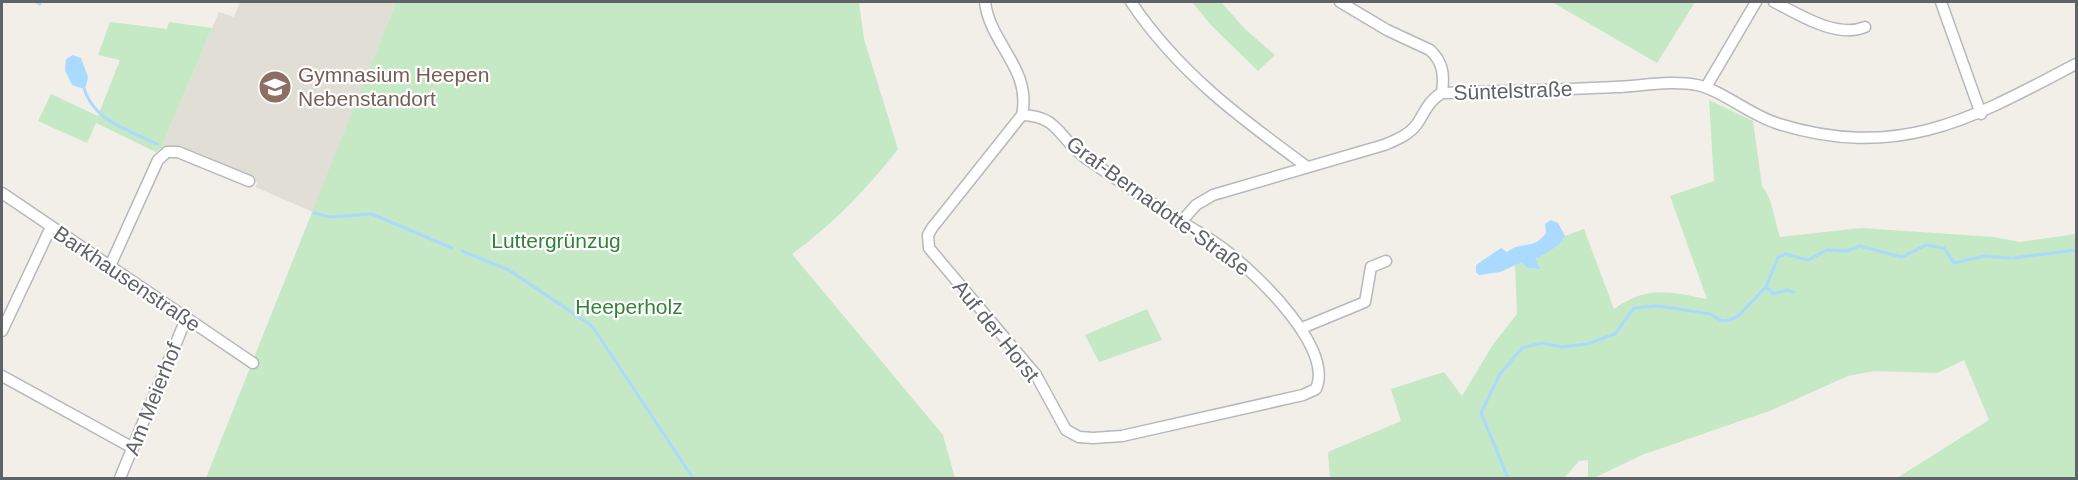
<svg xmlns="http://www.w3.org/2000/svg" width="2078" height="480" viewBox="0 0 2078 480" font-family="Arial,sans-serif">
	<rect width="100%" height="100%" fill="#f1efe8"/>
	<polygon fill="#e1ded6" points="240,2 396,2 313,212 255,187 258,182 239,174 240,171 184,148 161,148 219,12 234,17"/>
	<g fill="#c5e8c5">
		<path d="M 396,2 L 859,2 L 864,39 L 898,149 C 866,190 833,224 792,254 L 943,435 L 955,478 L 206,478 Z"/>
		<polygon points="1192,2 1221,2 1245,29 1275,55 1258,71 1211,25"/>
		<polygon points="1552,2 1695,2 1657,63"/>
		<polygon points="110,22 167,29 169,22 212,28 161,148 156,152 96,123 87,143 38,121 51,94 98,116 120,60 98,55"/>
		<path d="M 1709,100 L 1753,121 L 1762,186 C 1773,199 1774,220 1780,237 L 1861,228 L 1994,237 L 2020,242 L 2076,234 L 2076,478 L 1897,478 L 1989,420 L 1964,360 L 1937,373 L 1874,371 L 1848,376 L 1772,410 L 1642,455 L 1594,478 L 1588,478 L 1588,460 L 1579,461 L 1564,478 L 1330,478 L 1328,452 L 1401,421 L 1391,389 L 1444,372 L 1462,396 L 1492,346 L 1517,314 L 1515,264 L 1523,262 L 1527,268 L 1536,269 L 1536,260 L 1540,255 L 1559,245 L 1565,236 L 1584,229 L 1614,309 C 1649,285 1668,292 1707,299 L 1670,196 L 1714,181 Z"/>
		<polygon points="1147,309 1162,340 1099,362 1085,335"/>
	</g>
	<g fill="#aadaff">
		<polygon points="73,55 81,58 88,77 86,86 81,88 72,85 65,70 66,59"/>
		<path d="M 1551,220 L 1558,223 L 1565,236 L 1559,245 L 1536,259 L 1540,269 L 1527,268 L 1522,262 L 1500,272 L 1479,275 L 1476,272 L 1476,265 L 1501,248 L 1507,252 C 1522,240 1533,251 1546,233 L 1545,224 Z"/>
	</g>
	<g fill="none" stroke-linecap="round" stroke-linejoin="round">
		<g stroke="#aadaff" stroke-width="3">
			<polyline points="36,2 40,4"/>
			<path d="M 83,85 C 92,121 127,129 157,144"/>
			<polyline points="314,213 331,217 372,214 452,248"/>
			<polyline points="462,251 509,270 592,326 693,478"/>
			<polyline points="2013,258 2076,250"/>
			<polyline points="1766,287 1774,294 1787,290 1794,292"/>
			<polyline points="1508,478 1481,413 1500,374 1522,348 1542,343 1562,347 1587,344 1615,334 1634,308 1659,306 1710,314 1722,321 1729,320 1737,317 1766,287 1778,257 1786,254 1808,260 1827,250 1846,251 1860,246 1902,257 1926,245 1944,248 1954,263 1984,256 2010,258"/>
		</g>
		<g stroke="#b5b8bc" stroke-width="13">
			<g id="minor">
				<path d="M 985,2 C 990,44 1032,69 1022,115 C 1060,116 1059,140 1087,159 C 1114,177 1140,196 1167,213 C 1187,226 1210,237 1229,253 C 1258,276 1334,348 1316,389 L 1303,395 L 1122,436 L 1093,438 L 1079,437 L 1066,430 L 1036,375 L 929,248 L 928,235 L 932,228 L 1022,115"/>
				<path d="M 1131,2 C 1177,71 1240,118 1306,166"/>
				<path d="M 1340,2 L 1387,30 L 1430,50 C 1444,63 1444,76 1442,93"/>
				<path d="M 1774,2 C 1799,14 1836,39 1865,27"/>
				<polyline points="1941,2 1981,114"/>
				<polyline points="1706,87 1756,2"/>
				<polyline points="2,193 253,363"/>
				<path d="M 1181,222 L 1196,205 L 1213,195 L 1384,145 C 1396,140 1409,135 1417,124 C 1425,112 1429,100 1442,93 C 1500,91 1557,90 1615,87 C 1641,86 1672,80 1697,85 C 1722,90 1751,116 1779,124 C 1900,161 1973,118 2076,64"/>
				<polyline points="110,266 158,160 167,152 178,152 249,181"/>
				<polyline points="1302,328 1365,302 1371,267 1386,261"/>
				<polyline points="2,331 51,227"/>
				<polyline points="2,376 133,448"/>
				<polyline points="120,478 186,319"/>
			</g>
		</g>
		<use href="#minor" stroke="#fff" stroke-width="10"/>
	</g>
	<defs>
		<g id="school-disc" transform="scale(1.725)"><circle r="9.5" fill="#8d6e63" stroke="#fff"/><path d="M0-5L7-2L0 1L-7-2ZM-4 1L0 2.5L4 1V4Q0 6-4 4Z" fill="#fff"/></g>
	</defs>
	<g fill-rule="evenodd">
		<use href="#school-disc" x="275" y="87"/>
	</g>
	<g text-anchor="middle" stroke-width="4.5" stroke-linejoin="round" paint-order="stroke">
		<g font-size="21" fill="#785e54" stroke="#fff" text-anchor="start">
			<text x="298" y="82">Gymnasium Heepen<tspan x="298" dy="24">Nebenstandort</tspan></text>
		</g>
		<g font-size="21" fill="#5f6368" stroke="#fff">
			<text transform="translate(1513 91) rotate(-2)" y="7">Süntelstraße</text>
			<text transform="translate(1158 206) rotate(36)" y="7">Graf-Bernadotte-Straße</text>
			<text transform="translate(127 279) rotate(34)" y="7">Barkhausenstraße</text>
			<text transform="translate(996 331) rotate(51)" y="7">Auf der Horst</text>
			<text transform="translate(153 399) rotate(-68)" y="7">Am Meierhof</text>
		</g>
		<g font-size="21" fill="#348238" stroke="#fff">
			<text x="556" y="248">Luttergrünzug</text>
			<text x="629" y="314">Heeperholz</text>
		</g>
	</g>
	<rect width="2078" height="480" fill="none" stroke="#5f6368" stroke-width="6"/>
</svg>
